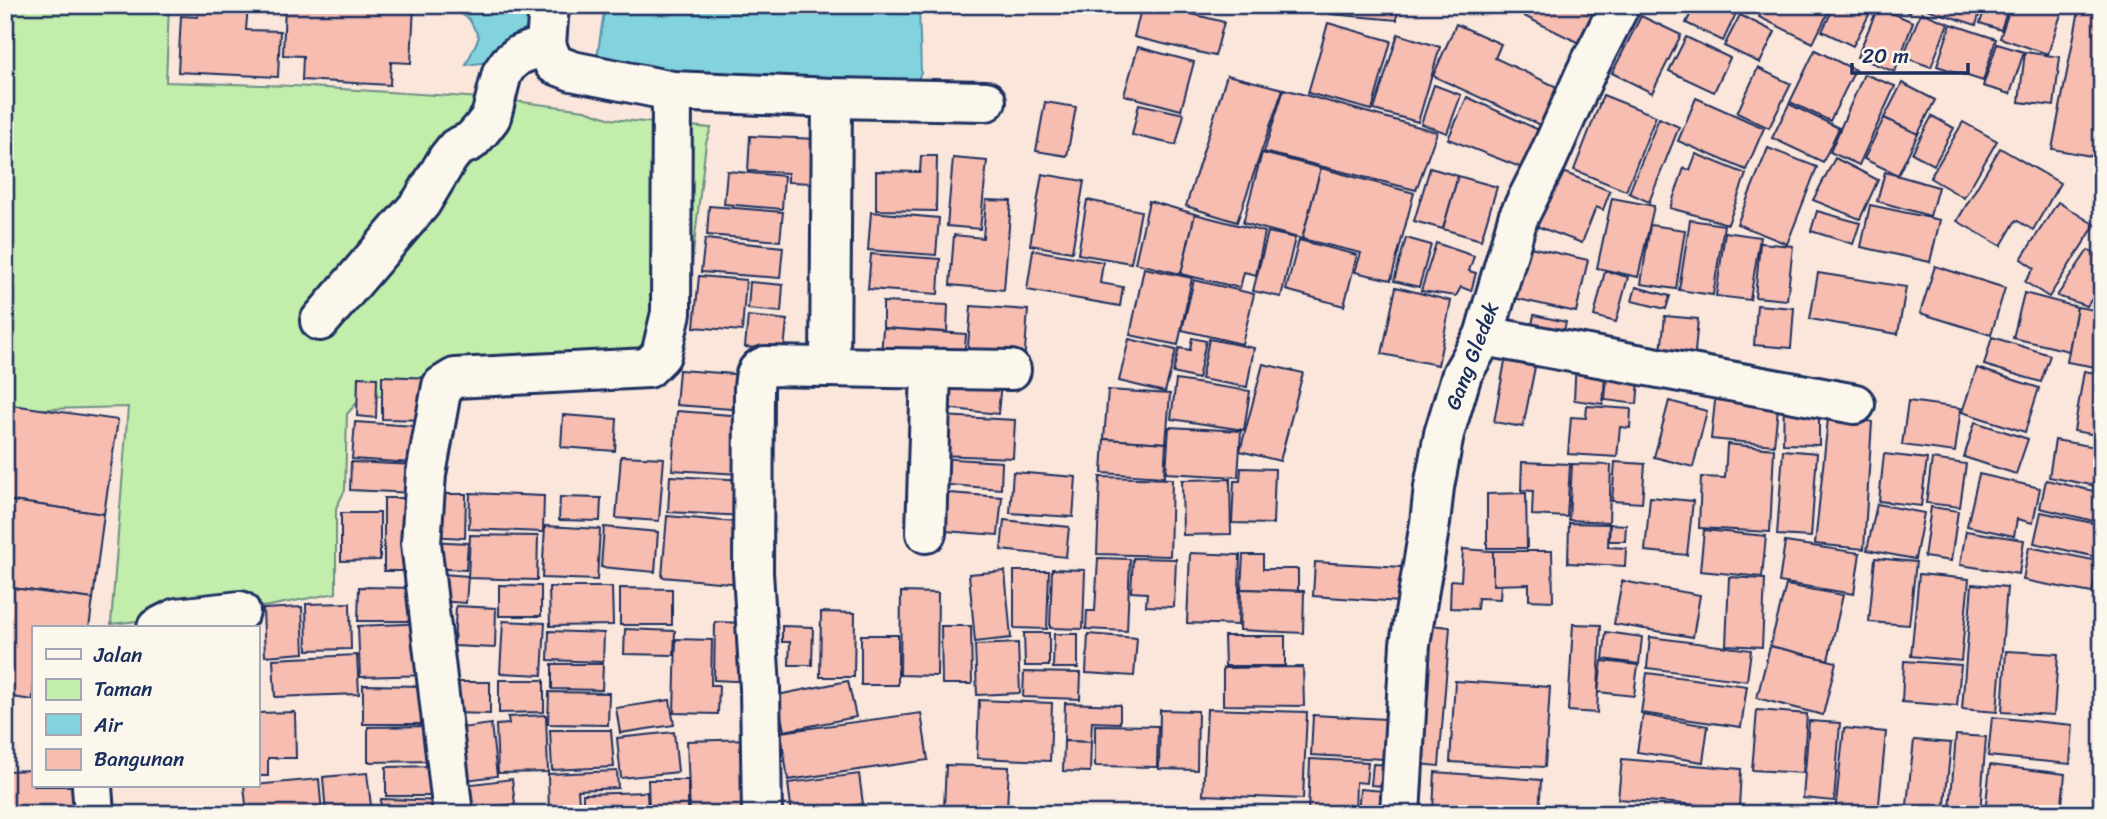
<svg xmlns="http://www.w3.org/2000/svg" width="2107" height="819" viewBox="0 0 2107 819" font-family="Sriracha,sans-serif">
	<rect width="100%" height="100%" fill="#fae6da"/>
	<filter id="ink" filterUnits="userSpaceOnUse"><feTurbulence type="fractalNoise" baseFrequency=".0143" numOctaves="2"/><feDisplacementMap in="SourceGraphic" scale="14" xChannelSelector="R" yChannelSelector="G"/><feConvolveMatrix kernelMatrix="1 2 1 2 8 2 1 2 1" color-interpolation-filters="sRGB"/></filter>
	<g filter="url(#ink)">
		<polygon fill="#c2edaa" stroke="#6e8e84" stroke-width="2" points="5,5 169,5 166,82 294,86 498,99 585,110 611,119 711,128 706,143 682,349 666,377 362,397 347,414 345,490 336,508 336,593 269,606 111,624 128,407 5,410"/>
		<g fill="#83d3de" stroke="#5991ab" stroke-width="2">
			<polygon points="460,5 544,5 543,29 504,60 466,65 479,37 469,19 456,11"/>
			<polygon points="605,5 919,5 921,73 911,93 735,88 597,58"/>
		</g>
		<g fill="#f7bdb0" stroke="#1b2f5e" stroke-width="2">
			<polygon points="198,5 248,5 246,30 280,31 278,77 178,72 181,16 198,17"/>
			<polygon points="285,5 414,5 411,63 391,62 390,85 302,80 303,56 283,55"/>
			<polygon points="1142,5 1156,5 1224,22 1215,56 1134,37"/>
			<polygon points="1331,5 1398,5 1397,20 1331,14"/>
			<polygon points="1529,5 1588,5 1598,10 1581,44 1524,16"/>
			<polygon points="1695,5 1740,5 1723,41 1686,23"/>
			<polygon points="1764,5 1832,5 1813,43 1759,17"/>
			<polygon points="1835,5 1864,5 1872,9 1853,46 1822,31"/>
			<polygon points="1891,5 1913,5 1910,13"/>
			<polygon points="1921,5 1982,5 1976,25 1920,7"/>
			<polygon points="1986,5 2009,5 2001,30 1980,23"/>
			<polygon points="2011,5 2064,5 2048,54 2000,38"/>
			<polygon points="2080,5 2102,5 2102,158 2052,149"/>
			<polygon points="1878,7 1913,22 1895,72 1857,57"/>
			<polygon points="1921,12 1948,23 1931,67 1903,57"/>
			<polygon points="1740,15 1775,32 1760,63 1724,46"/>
			<polygon points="1641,16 1681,35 1652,93 1612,73"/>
			<polygon points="1328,23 1391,41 1372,110 1308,93"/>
			<polygon points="1456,24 1501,44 1495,58 1557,87 1540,125 1433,76"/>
			<polygon points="1951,24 1996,39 1983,81 1937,66"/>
			<polygon points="1398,34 1440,47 1418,122 1374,110"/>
			<polygon points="1686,37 1730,58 1714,92 1669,71"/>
			<polygon points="1997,44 2024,52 2010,94 1983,86"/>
			<polygon points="1138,47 1194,62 1181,110 1124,95"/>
			<polygon points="1815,50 1855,70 1830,121 1790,102"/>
			<polygon points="2025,52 2060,57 2054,106 2019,102"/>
			<polygon points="1758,68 1791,84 1769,128 1737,113"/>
			<polygon points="1864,74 1895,86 1859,165 1830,152"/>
			<polygon points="1227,75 1283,89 1237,222 1186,206"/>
			<polygon points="1902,83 1935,100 1918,134 1884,118"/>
			<polygon points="1434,85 1461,95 1447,133 1421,124"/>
			<polygon points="1284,89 1437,132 1416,190 1264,152"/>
			<polygon points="1603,95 1656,116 1626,191 1574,170"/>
			<polygon points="1467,97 1541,131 1525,169 1448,139"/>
			<polygon points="1696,98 1764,128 1746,170 1678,141"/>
			<polygon points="1045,102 1076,107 1067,156 1036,151"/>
			<polygon points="1139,104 1184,114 1176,145 1132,135"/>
			<polygon points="1789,104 1839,128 1823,162 1772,138"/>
			<polygon points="1932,116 1954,128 1934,165 1912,153"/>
			<polygon points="1659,118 1679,127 1649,202 1629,193"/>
			<polygon points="1884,118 1918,134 1898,175 1864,159"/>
			<polygon points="1963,122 1997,141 1964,198 1930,178"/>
			<polygon points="750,136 818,139 815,183 788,182 788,173 748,171"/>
			<polygon points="1768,148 1817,167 1787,244 1737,224"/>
			<polygon points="2000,148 2060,183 2033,230 2016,220 2001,246 1957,221"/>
			<polygon points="1262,153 1321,168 1302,239 1243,223"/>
			<polygon points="1696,154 1746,174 1728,224 1670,208 1684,168 1690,170"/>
			<polygon points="921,156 937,156 936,211 876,210 876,171 920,172"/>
			<polygon points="953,158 987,161 980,229 947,226"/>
			<polygon points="1835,158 1878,180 1860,219 1813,200"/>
			<polygon points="1321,168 1414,193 1391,280 1355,272 1361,253 1302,239"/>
			<polygon points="1430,168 1458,176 1443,229 1414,221"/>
			<polygon points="1558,170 1610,191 1603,210 1596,207 1582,243 1536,226"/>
			<polygon points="727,171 784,176 782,209 724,204"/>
			<polygon points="1885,172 1938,187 1930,216 1877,201"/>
			<polygon points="1042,174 1084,181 1072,252 1030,245"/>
			<polygon points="1458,176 1497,187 1481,240 1443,229"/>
			<polygon points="1612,198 1654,206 1638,277 1597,268"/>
			<polygon points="986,200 1011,201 1004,290 950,285 954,235 983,238"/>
			<polygon points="1087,200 1141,211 1131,263 1078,254"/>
			<polygon points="1149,201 1195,214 1181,274 1135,263"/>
			<polygon points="2058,202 2095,225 2049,297 2025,282 2034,268 2021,259"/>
			<polygon points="1870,205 1940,220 1930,262 1861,247"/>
			<polygon points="709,206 783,212 780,241 707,235"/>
			<polygon points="1817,211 1860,223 1853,244 1811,231"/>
			<polygon points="871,212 939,218 936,255 868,250"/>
			<polygon points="1195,214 1265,232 1256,275 1244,272 1240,288 1181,274"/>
			<polygon points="1690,220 1724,225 1713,295 1679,290"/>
			<polygon points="1650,225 1685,230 1676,289 1641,284"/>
			<polygon points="1268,232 1295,238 1281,297 1253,291"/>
			<polygon points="1725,232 1760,237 1750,300 1716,296"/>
			<polygon points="1406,238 1431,245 1419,287 1394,281"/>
			<polygon points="705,239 783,247 780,278 701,272"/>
			<polygon points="1299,240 1357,255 1344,306 1286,290"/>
			<polygon points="1436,243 1474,256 1469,271 1476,273 1471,291 1461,287 1456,296 1421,291"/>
			<polygon points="1760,243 1793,246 1787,300 1755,297"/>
			<polygon points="1517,244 1588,260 1576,312 1505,296"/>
			<polygon points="1033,250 1103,262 1100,283 1123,287 1120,306 1027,290"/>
			<polygon points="2088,250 2102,259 2102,284 2087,306 2057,296"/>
			<polygon points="871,254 940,259 938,294 868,289"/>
			<polygon points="1935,266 2005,288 1991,335 1920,313"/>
			<polygon points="1144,268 1192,278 1178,345 1130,335"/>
			<polygon points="1605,271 1628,277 1616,322 1594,316"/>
			<polygon points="1818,273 1906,287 1898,334 1810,319"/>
			<polygon points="699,276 746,280 742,331 694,327"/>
			<polygon points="1194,280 1254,294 1242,344 1182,330"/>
			<polygon points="750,282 783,285 781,312 748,309"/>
			<polygon points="1396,287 1451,301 1438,365 1382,354"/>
			<polygon points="1636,287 1670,296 1666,309 1632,301"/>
			<polygon points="2024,293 2077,307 2069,351 2013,338"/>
			<polygon points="883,302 948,305 947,332 883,328"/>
			<polygon points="1757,305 1794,308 1791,348 1754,345"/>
			<polygon points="971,306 1028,310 1024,364 967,360"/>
			<polygon points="2077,307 2102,311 2102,368 2067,362"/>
			<polygon points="1534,315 1566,322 1561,345 1529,339"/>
			<polygon points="748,316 787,320 784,350 745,347"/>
			<polygon points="1665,316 1698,319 1694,363 1660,361"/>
			<polygon points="883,328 966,334 964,362 881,356"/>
			<polygon points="1992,337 2050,355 2041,382 1984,365"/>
			<polygon points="1192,338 1206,341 1198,379 1173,373 1179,348 1190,350"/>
			<polygon points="1129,339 1176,350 1165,392 1119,381"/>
			<polygon points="1209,339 1254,348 1247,387 1201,379"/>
			<polygon points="1576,359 1606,361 1603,404 1574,400"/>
			<polygon points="1505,361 1535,367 1523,427 1494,422"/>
			<polygon points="1263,364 1303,373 1280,461 1240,451"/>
			<polygon points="1608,364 1640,367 1637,404 1605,400"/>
			<polygon points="1977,368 2039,388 2025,432 1962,412"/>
			<polygon points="679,370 748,375 745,410 676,405"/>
			<polygon points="2084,371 2102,374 2102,436 2074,431"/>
			<polygon points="382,376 432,378 432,420 382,419"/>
			<polygon points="358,377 377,378 376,418 357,416"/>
			<polygon points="948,377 1001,382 998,414 945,408"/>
			<polygon points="1176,380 1250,391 1244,430 1171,419"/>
			<polygon points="1108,390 1170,394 1166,443 1104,439"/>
			<polygon points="1716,392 1779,399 1774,445 1711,439"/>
			<polygon points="1669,401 1707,411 1693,467 1654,457"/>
			<polygon points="1908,401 1961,408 1955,452 1902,445"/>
			<polygon points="1784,402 1819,402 1819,445 1783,444"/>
			<polygon points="5,404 118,420 104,514 5,500"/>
			<polygon points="1587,406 1631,409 1630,428 1620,427 1617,457 1568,454 1571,417 1586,418"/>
			<polygon points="1829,409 1872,422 1864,549 1815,544"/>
			<polygon points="677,411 744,416 740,474 672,470"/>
			<polygon points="563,415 617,419 615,451 561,447"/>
			<polygon points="941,416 1015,420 1013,458 939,455"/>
			<polygon points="355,422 429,427 427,464 352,459"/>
			<polygon points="1975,422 2028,439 2016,474 1964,457"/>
			<polygon points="1169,427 1241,431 1238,477 1166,473"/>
			<polygon points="1104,439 1166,443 1164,477 1102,473"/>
			<polygon points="2055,440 2102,448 2102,487 2049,477"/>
			<polygon points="1727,444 1774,449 1770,532 1699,528 1701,477 1725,478"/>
			<polygon points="1783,450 1817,453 1811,537 1777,535"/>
			<polygon points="1884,454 1927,459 1921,506 1879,501"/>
			<polygon points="621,456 664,458 659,521 616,518"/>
			<polygon points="938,458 1002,462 1001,489 936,484"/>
			<polygon points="1932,459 1966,464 1960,507 1926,503"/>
			<polygon points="351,462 416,465 414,493 350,490"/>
			<polygon points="1522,462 1570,464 1567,517 1532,515 1533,491 1521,490"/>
			<polygon points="1615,462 1645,464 1642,503 1612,501"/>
			<polygon points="1572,464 1611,465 1609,522 1569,520"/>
			<polygon points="1241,468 1275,469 1273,524 1232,523 1234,481 1240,481"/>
			<polygon points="1013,472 1076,477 1073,517 1010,513"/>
			<polygon points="1979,474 2040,488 2033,523 2017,519 2014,536 1967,526"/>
			<polygon points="670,476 747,480 745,516 668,512"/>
			<polygon points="1100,477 1172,479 1170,556 1097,554"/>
			<polygon points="1230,479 1231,534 1183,535 1182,480"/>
			<polygon points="2046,480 2102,493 2102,523 2040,508"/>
			<polygon points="935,492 1002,497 998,535 932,530"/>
			<polygon points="470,493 544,496 543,532 469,529"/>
			<polygon points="1526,493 1527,548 1487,548 1487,494"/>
			<polygon points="428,494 466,494 465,538 427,536"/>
			<polygon points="560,497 601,498 600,521 559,520"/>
			<polygon points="1650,497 1693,501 1687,555 1645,551"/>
			<rect x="384" y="498" width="33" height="73"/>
			<polygon points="5,500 104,514 93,599 5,587"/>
			<polygon points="1877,504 1924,513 1915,559 1867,550"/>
			<polygon points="1931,507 1958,511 1951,561 1924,557"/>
			<polygon points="2041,512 2102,525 2101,558 2034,543"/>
			<polygon points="341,513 380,513 380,560 341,561"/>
			<polygon points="667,516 746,523 741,584 662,577"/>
			<polygon points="1004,520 1069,527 1066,557 1001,550"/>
			<polygon points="1569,523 1609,524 1608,547 1626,548 1625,566 1568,563"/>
			<polygon points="1610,524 1626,525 1625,541 1609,541"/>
			<polygon points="545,526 600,529 597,580 542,578"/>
			<polygon points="604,527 658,532 655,572 601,567"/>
			<polygon points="1704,530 1766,536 1762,577 1700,571"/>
			<polygon points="1966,531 2024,540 2019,574 1960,565"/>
			<polygon points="470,535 538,536 537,580 468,578"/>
			<polygon points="428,541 468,543 466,570 426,568"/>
			<polygon points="1785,542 1860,553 1854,594 1779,582"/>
			<polygon points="2029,547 2098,561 2092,593 2023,580"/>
			<polygon points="1463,549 1503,552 1500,599 1478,598 1477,609 1450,608 1451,580 1461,581"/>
			<polygon points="1493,551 1552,551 1553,601 1529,600 1529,584 1493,585"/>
			<polygon points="1190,553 1240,555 1238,625 1187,623"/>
			<polygon points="1243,555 1263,555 1263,569 1298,569 1298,591 1241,589"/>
			<polygon points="1098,558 1130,559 1127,631 1086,629 1087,611 1095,611"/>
			<polygon points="1133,558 1176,559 1174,607 1146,606 1147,593 1131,592"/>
			<polygon points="1875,558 1916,562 1909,625 1869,622"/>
			<polygon points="1315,562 1402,567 1400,602 1313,596"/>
			<polygon points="1052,569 1085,570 1083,629 1050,628"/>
			<polygon points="1005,571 1011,638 975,642 969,574"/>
			<polygon points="1014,571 1049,571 1047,629 1014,628"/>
			<polygon points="428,573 468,576 466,603 436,601"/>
			<polygon points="1919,574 1969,579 1961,661 1911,656"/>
			<polygon points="1729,577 1765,579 1762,647 1726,645"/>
			<polygon points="1622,581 1700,595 1693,637 1614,624"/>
			<polygon points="1972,584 2007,587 1997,712 1962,709"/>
			<polygon points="499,585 541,586 541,616 499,616"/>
			<polygon points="1786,585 1843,595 1828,660 1770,646"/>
			<polygon points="5,587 93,599 89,628 33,628 33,700 5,696"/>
			<polygon points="359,587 417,588 417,621 358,621"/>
			<polygon points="549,587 612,587 613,625 550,626"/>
			<polygon points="620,588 672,589 672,625 620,625"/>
			<polygon points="1241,589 1304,591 1303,633 1240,630"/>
			<polygon points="901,592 938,593 937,676 900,675"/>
			<polygon points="350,603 351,649 307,650 306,604"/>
			<polygon points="456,606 496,608 495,648 454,646"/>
			<polygon points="302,607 304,653 265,656 263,609"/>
			<polygon points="821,612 855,613 854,677 820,677"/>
			<polygon points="503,621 545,623 542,675 500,673"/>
			<polygon points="715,622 745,623 754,682 714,680"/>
			<polygon points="427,623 429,675 360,677 358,626"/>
			<polygon points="1418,624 1450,627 1439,766 1407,763"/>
			<polygon points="1573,624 1601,625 1597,713 1568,711"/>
			<polygon points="782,626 813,627 812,665 789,665 790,642 782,642"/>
			<polygon points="941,626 971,626 972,684 942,684"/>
			<polygon points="625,629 675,631 674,655 624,654"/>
			<polygon points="549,631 604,633 603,662 548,660"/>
			<polygon points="1606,632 1642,637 1639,664 1603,659"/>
			<polygon points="1024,633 1049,633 1049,666 1025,666"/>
			<polygon points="1054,634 1078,634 1078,668 1053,668"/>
			<polygon points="1088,634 1137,638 1134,676 1086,673"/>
			<rect x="861" y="635" width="37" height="50"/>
			<polygon points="1224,636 1285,636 1285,666 1225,666"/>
			<polygon points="1650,637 1751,650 1747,681 1647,668"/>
			<polygon points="676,639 712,640 711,685 719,685 718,714 674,713"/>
			<polygon points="1018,643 1020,693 977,695 975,645"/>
			<polygon points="1770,646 1836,662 1823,715 1757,698"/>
			<polygon points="2006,651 2058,654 2054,715 2002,712"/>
			<polygon points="357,655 359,694 275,697 273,659"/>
			<polygon points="1602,661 1638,665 1634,696 1598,692"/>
			<polygon points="1904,661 1961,665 1957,706 1902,702"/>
			<polygon points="552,664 603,664 602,690 552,689"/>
			<polygon points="1303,667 1304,706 1223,705 1223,668"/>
			<polygon points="1024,672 1081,673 1080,699 1023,697"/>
			<polygon points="1647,673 1747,686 1741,727 1641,713"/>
			<polygon points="499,680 544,680 544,712 499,713"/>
			<polygon points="848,681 856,717 784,731 777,695"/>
			<polygon points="1455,681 1550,687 1545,767 1450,762"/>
			<polygon points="452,682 490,682 490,714 452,713"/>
			<polygon points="363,685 424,686 423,724 363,724"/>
			<polygon points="549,692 609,693 608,725 548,724"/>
			<polygon points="670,700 674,725 620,733 616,708"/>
			<polygon points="979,700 1052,703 1050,761 977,758"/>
			<polygon points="1065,703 1120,705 1120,723 1092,722 1091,742 1064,741"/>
			<polygon points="1207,709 1307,712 1303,799 1203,795"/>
			<polygon points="1160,710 1198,711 1197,770 1159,769"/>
			<polygon points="1757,710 1807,714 1803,773 1752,770"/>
			<polygon points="295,712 296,758 268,758 268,776 257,776 257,713"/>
			<polygon points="921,713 928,760 788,780 781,732"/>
			<polygon points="546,715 548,772 498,773 496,725 509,724 508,717"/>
			<polygon points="1313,715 1404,720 1402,760 1311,755"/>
			<polygon points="1643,715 1708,726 1703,762 1637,752"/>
			<polygon points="1992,717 2073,725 2070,764 1988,756"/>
			<polygon points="1809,721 1840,723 1834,801 1803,798"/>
			<polygon points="491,724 497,776 459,781 453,729"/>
			<polygon points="1095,725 1158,726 1157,767 1095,766"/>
			<polygon points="436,726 436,761 368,762 368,727"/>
			<polygon points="1844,728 1886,732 1878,814 1835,813"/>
			<polygon points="550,730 611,730 614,767 552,770"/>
			<polygon points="674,732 678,772 621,778 617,738"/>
			<polygon points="1956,735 1986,737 1980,813 1950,810"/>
			<polygon points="750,739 754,814 690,814 687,741"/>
			<polygon points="1914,740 1951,743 1944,814 1906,814"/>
			<polygon points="1064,741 1091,742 1090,772 1063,771"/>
			<polygon points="1310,759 1368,762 1366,783 1356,782 1355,814 1308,814"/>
			<polygon points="1622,759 1741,769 1739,808 1618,799"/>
			<polygon points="1373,764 1400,765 1399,787 1371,785"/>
			<polygon points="946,765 1009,767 1007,809 944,807"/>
			<polygon points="1990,765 2065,774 2061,814 1985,814"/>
			<polygon points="442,766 442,796 386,796 386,767"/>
			<polygon points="33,770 33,786 77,786 78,814 5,814 5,771"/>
			<polygon points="617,771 618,788 578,790 580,814 549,814 548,774"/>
			<polygon points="1435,772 1541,780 1539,814 1490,814 1433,810"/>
			<polygon points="367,773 372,814 326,814 323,777"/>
			<polygon points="859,774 863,804 792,814 788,783"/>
			<polygon points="319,779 322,814 247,814 244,786"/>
			<polygon points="512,779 515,804 460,811 456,786"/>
			<polygon points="648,780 688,780 688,812 649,812"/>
			<polygon points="1360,789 1395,792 1394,814 1358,814"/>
			<polygon points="647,792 648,814 583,814 583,794"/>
			<polygon points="381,799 450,801 450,814 380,814"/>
			<polygon points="935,806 936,814 876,814 876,810"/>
		</g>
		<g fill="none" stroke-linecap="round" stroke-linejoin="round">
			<g stroke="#1b2f5e" stroke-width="44">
				<g id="minor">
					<polyline points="549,5 546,45 554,64 572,71 672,91 832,98 986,101"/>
					<polyline points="320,321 421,203 448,158 456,148 471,141 481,130 491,117 502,73 509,63 519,55 546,45"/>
					<polyline points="1484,336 1855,404"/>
					<polyline points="830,367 832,98"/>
					<polyline points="926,533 931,370"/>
					<polyline points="157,628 177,618 240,611"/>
					<polyline points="92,786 94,814"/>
					<polyline points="453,814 421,543 426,474 442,386 455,378 648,368 661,355 671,313 672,91"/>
					<path d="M 762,814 L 760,688 L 753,572 L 754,389 C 755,379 754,370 765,366 L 1011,370"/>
					<polyline points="1400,814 1410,644 1430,523 1434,487 1444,434 1462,374 1484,336 1518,218 1547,160 1586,72 1620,5"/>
				</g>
			</g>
			<use href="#minor" stroke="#fbf7ec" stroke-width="38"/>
		</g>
	</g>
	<g text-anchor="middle" stroke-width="5" stroke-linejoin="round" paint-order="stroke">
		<g font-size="21" fill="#1b2f5e" stroke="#fbf7ec">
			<text transform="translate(1472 356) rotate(-69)" y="7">Gang Gledek</text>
		</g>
	</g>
	<rect width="2107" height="819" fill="none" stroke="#fbf7ec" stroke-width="28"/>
	<rect x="14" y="14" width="2079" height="791" fill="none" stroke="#1b2f5e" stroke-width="2.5" filter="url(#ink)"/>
	<rect x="32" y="626" width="228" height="161" fill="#fbf7ec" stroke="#a1a7b3" stroke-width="2"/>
	<rect x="46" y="649" width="35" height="10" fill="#fbf7ec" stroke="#a1a7b3" stroke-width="2"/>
	<text x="94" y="662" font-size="21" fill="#1b2f5e">Jalan</text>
	<rect x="46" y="679" width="35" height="21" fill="#c2edaa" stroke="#a1a7b3" stroke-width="2"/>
	<text x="94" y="696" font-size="21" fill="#1b2f5e">Taman</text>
	<rect x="46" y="714" width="35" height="21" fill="#83d3de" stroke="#a1a7b3" stroke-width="2"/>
	<text x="94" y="732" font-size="21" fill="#1b2f5e">Air</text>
	<rect x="46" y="749" width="35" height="21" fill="#f7bdb0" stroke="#a1a7b3" stroke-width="2"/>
	<text x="94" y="766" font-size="21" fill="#1b2f5e">Bangunan</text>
	<path d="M1852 63v10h116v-10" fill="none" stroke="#1b2f5e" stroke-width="3.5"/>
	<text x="1862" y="63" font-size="21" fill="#1b2f5e" stroke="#fbf7ec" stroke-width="5" paint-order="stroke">20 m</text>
</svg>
